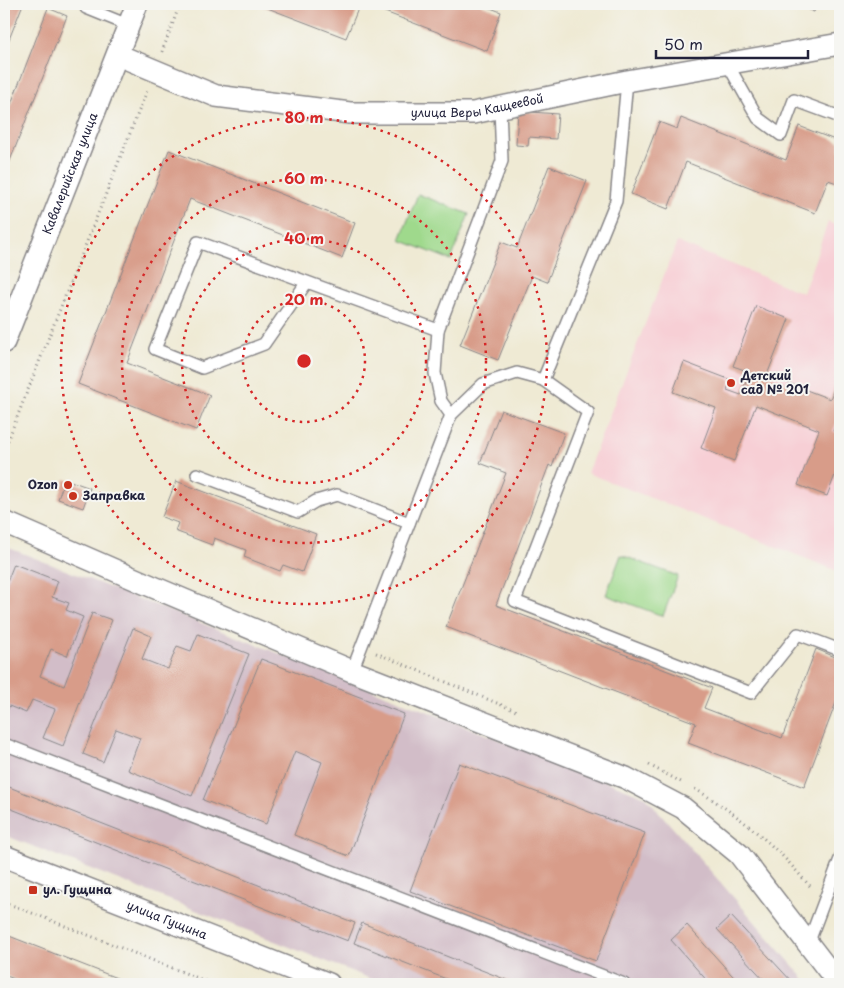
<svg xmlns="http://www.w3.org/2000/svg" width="844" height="988" viewBox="0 0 844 988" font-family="'Playpen Sans',sans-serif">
	<rect width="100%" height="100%" fill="#f6f6f2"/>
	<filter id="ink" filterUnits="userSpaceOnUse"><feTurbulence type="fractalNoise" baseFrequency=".02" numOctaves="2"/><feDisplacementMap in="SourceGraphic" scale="10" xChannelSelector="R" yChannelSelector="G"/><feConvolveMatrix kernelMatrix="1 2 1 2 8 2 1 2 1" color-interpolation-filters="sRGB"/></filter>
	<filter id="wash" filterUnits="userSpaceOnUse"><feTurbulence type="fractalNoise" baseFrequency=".0096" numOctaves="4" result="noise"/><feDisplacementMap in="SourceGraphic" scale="20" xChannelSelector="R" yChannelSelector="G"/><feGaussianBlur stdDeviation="1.12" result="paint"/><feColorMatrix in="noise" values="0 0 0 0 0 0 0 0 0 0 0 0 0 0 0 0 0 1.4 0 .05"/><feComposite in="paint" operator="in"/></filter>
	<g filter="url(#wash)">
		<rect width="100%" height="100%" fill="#efead4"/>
		<g fill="#f7cfd5">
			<polygon points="828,222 840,227 840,572 587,473 677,242 803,293"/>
			<polygon points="840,881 840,909 833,900"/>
		</g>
		<polygon fill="#d2bdc8" points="4,546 646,797 809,984 384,984 4,835"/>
		<g fill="#9fd98c" stroke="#607e64">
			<polygon points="418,194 469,214 451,260 400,240"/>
			<polygon points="621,555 678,576 663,616 606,595"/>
		</g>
		<g id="blocks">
			<g fill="#d89c89">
				<polygon points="4,4 23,4 4,52"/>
				<polygon points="257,4 360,4 346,38"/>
				<polygon points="364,4 480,4 501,12 487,51"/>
				<polygon points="793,4 817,4 814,12"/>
				<polygon points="48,8 67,16 4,176 4,122"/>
				<polygon points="518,111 558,114 556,139 529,137 528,146 516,145"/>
				<polygon points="681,118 786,160 799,126 840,142 840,184 828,180 815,213 686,162 668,209 631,194 659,122 677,129"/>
				<polygon points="169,150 355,223 342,258 190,199 127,363 210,395 196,430 78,384"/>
				<polygon points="549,166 587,181 547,282 532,276 498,360 460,345 501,242 517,248"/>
				<polygon points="756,306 789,319 767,375 830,399 840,374 840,414 833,431 840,434 840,462 827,496 798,485 819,430 756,405 734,461 701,448 716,408 673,392 684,362 731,380 727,390 741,395 750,372 733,366"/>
				<polygon points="501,410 564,433 552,467 549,465 496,605 712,688 704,708 782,738 816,649 840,659 840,692 804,787 688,743 696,723 446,627 506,473 480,463"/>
				<polygon points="65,479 90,488 83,508 58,499"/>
				<polygon points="176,481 316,534 302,572 283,565 280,571 244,557 246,550 214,538 212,545 175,531 178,523 162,517"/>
				<polygon points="14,564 58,581 52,597 69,603 66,610 83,617 67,656 51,649 40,676 64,686 92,613 112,620 63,746 43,738 55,709 32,700 26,713 9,706 4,720 4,587 5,587"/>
				<polygon points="133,628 151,636 142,659 168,669 177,646 191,651 198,634 249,654 192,796 128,770 140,738 116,729 103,762 83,754"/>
				<polygon points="261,659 404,714 349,856 294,835 322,762 295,751 266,824 203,800"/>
				<polygon points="459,763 645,833 596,961 410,891"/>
				<polygon points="4,785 355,923 348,941 4,806"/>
				<polygon points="731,916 794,984 768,984 717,929"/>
				<polygon points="362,923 517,984 459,984 354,943"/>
				<polygon points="687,925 740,984 710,984 671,940"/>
				<polygon points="4,934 132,984 27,984 4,975"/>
			</g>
		</g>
	</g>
	<g filter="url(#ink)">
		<use href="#blocks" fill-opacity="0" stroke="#888688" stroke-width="1"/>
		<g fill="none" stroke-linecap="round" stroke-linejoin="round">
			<g stroke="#888688" stroke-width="14">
				<g id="lane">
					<polyline points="86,8 128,25"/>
					<polyline points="727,63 758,118 781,135 794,100 840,117"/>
					<polyline points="627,81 616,201 543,380 588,412 515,601 751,693 798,634 840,650"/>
					<polyline points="307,282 264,344 202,368 155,349 198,242 438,330 502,161 500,107"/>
					<polyline points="438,330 435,373 441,401 451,415"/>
					<polyline points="197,474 298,512 316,501 337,495 409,523"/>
					<polyline points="352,671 451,415 483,384 517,373 543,380"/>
					<polyline points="4,744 624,984"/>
					<polyline points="808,944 840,859"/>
				</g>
			</g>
			<g stroke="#888688" stroke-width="24">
				<g id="street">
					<path id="s1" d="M 118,55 L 216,96 L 350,113 L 473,113 L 627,81 L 840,44"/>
					<path id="s2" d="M 4,342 L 137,4"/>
					<polyline points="4,522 144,583 352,671 626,778 683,808 739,854 839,984"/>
					<path id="s3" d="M 4,856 L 329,984"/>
				</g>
			</g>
			<g stroke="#888688" stroke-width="3" stroke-dasharray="1 4" stroke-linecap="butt">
				<polyline points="162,52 180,4"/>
				<polyline points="4,450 148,88"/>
				<polyline points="376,653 516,711"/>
				<polyline points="649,765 683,783"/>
				<path d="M 695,789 C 723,805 751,826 774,848 C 788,860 799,875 812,888"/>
				<polyline points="4,902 213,984"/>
			</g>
			<use href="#lane" stroke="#fff" stroke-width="11"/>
			<use href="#street" stroke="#fff" stroke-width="21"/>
		</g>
	</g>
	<g fill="none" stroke="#d62828" stroke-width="2.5" stroke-dasharray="2.5 5">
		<circle cx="304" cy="361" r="61"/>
		<circle cx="304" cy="361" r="122"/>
		<circle cx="304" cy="361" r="182"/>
		<circle cx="304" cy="361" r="243"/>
	</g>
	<g fill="#c8321e" stroke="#f6f6f2" stroke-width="2">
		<circle cx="731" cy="383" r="5"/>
		<circle cx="68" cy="485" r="5"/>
		<circle cx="73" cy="496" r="5"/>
		<rect x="28" y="885" width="10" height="10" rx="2.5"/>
	</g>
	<g text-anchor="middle" stroke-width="4" stroke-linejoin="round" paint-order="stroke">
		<g font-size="12" fill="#22223b" stroke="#f6f6f2">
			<text dy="4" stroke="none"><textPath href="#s1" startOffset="369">улица Веры Кащеевой</textPath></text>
			<text dy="4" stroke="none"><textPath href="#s2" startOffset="181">Кавалерийская улица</textPath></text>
			<text dy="4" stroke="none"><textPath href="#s3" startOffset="175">улица Гущина</textPath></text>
		</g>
		<g font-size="12" font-weight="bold" fill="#22223b" stroke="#f6f6f2" text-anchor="start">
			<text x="741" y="380">Детский<tspan x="741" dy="14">сад № 201</tspan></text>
			<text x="58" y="489" text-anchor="end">Ozon</text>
			<text x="83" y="500">Заправка</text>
			<text x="43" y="894">ул. Гущина</text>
		</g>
	</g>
	<circle cx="304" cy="361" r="8" fill="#d62828" stroke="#f6f6f2" stroke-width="2.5"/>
	<g font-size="15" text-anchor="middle" font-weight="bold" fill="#d62828" stroke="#f6f6f2" stroke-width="4" stroke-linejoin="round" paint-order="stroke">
		<text x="304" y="123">80 m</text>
		<text x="304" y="184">60 m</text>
		<text x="304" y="244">40 m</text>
		<text x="304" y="305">20 m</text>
	</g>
	<rect width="844" height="988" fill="none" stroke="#f6f6f2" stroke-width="20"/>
	<path d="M656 50v8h152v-8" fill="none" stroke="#22223b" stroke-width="2.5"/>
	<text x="664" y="50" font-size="15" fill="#22223b" stroke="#f6f6f2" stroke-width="4" paint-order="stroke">50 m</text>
</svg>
